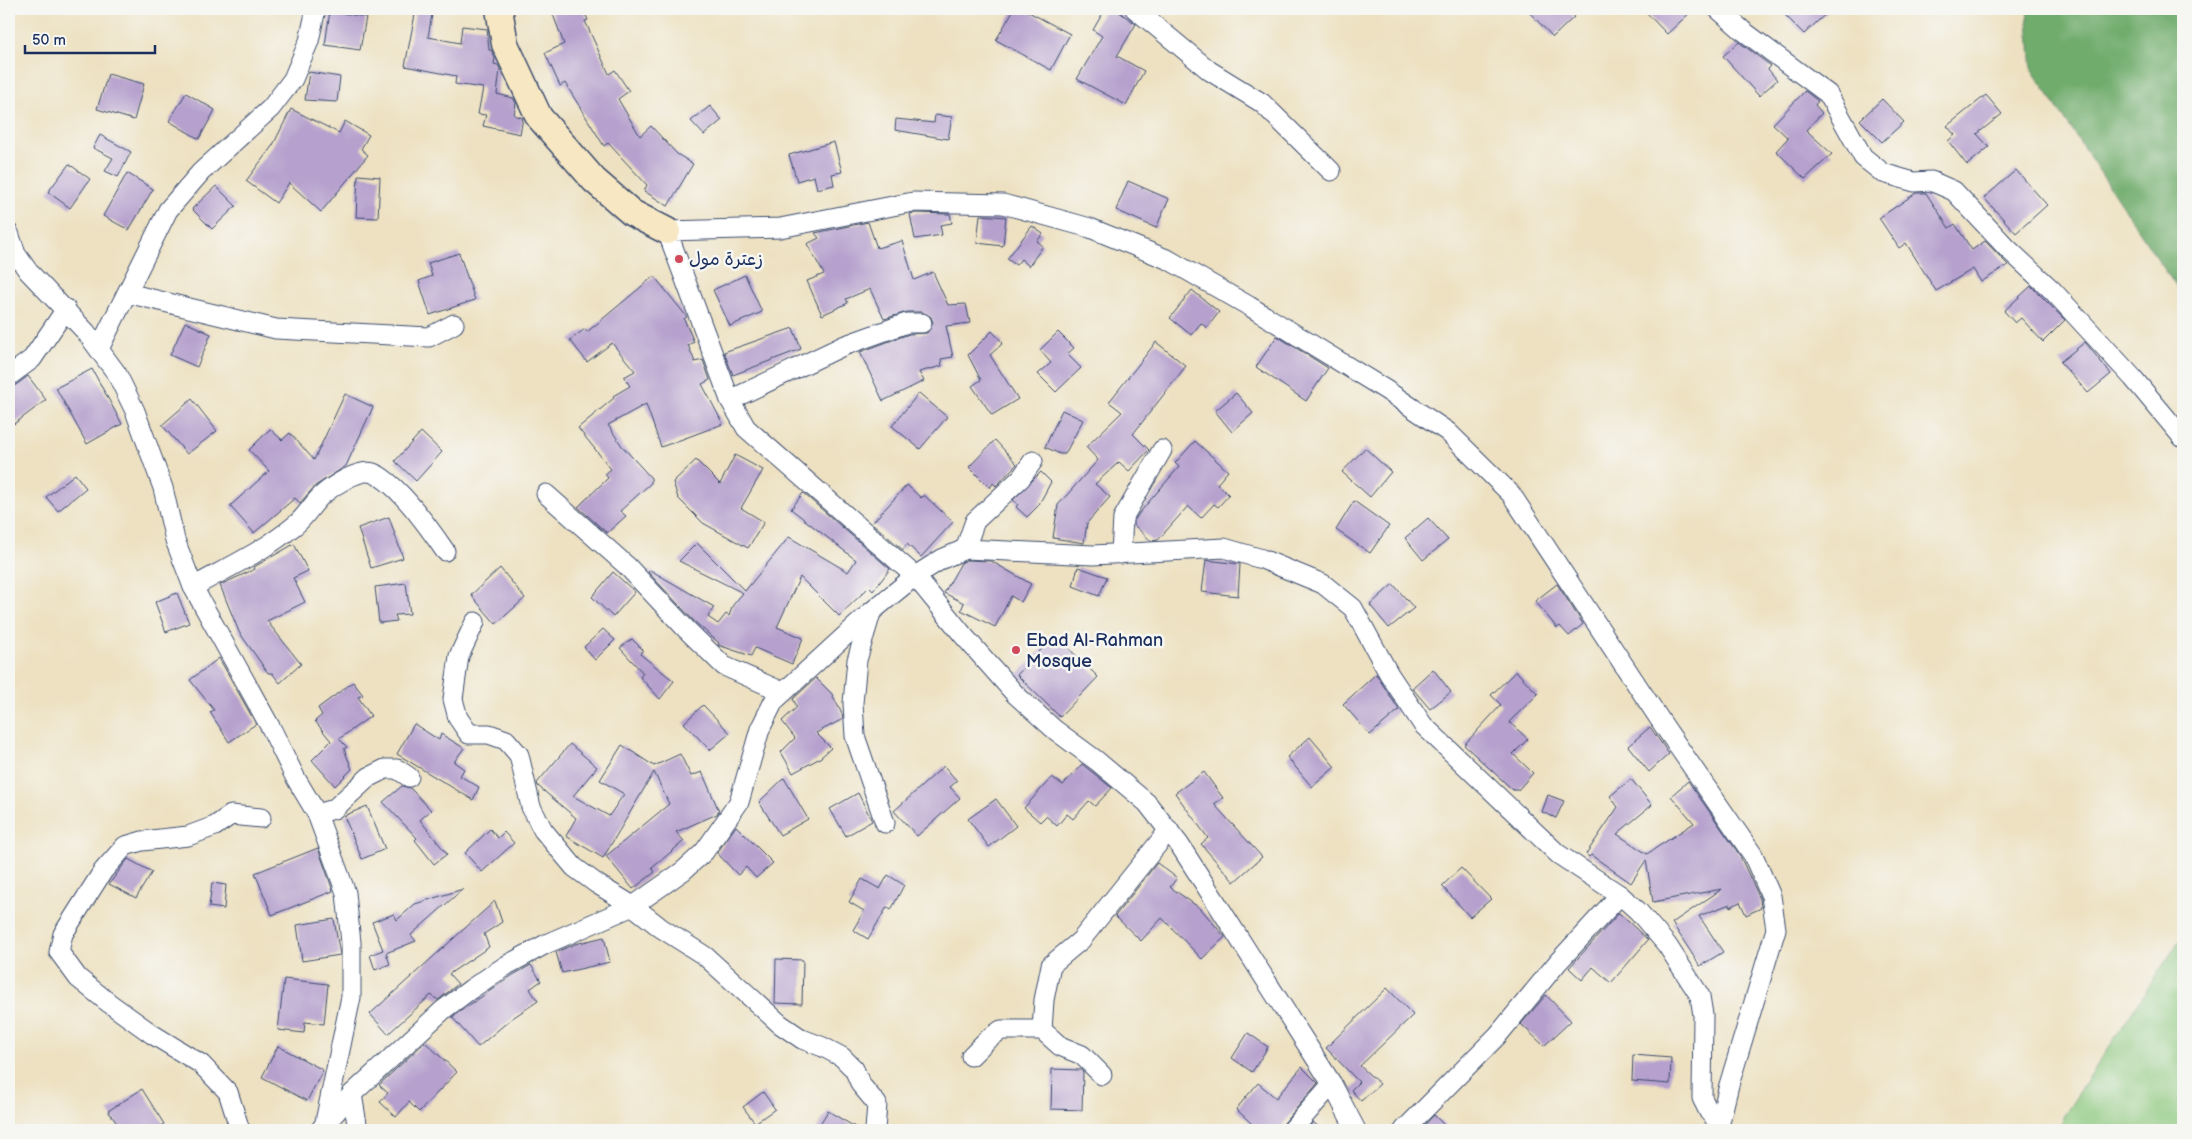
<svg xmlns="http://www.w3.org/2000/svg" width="2192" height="1139" viewBox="0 0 2192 1139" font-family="'Balsamiq Sans','Playpen Sans Arabic',sans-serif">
	<rect width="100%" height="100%" fill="#f6f6f2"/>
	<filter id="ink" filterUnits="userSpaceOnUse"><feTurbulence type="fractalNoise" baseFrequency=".02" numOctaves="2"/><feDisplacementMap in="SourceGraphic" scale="10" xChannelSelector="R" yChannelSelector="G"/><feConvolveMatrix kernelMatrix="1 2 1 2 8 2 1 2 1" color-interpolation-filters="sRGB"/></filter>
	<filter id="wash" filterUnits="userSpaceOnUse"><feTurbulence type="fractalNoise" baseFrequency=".0096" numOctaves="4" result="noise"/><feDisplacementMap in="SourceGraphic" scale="20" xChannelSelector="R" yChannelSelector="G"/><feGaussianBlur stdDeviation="1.12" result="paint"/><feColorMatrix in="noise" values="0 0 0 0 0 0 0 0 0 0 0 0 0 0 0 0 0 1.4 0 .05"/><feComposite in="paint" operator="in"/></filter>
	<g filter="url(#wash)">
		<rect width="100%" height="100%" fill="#ede1c1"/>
		<polygon fill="#8bc77d" stroke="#537b6e" points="2183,935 2183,1130 2061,1130 2063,1117"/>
		<polygon fill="#70ac6c" stroke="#466e65" points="2027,9 2183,9 2183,297 2032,70"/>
		<g id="blocks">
			<g fill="#b6a0cd">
				<polygon points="416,9 433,9 428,37 460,43 462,26 487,29 489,50 491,50 495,58 494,64 498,65 500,69 497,94 513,98 516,103 514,115 523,118 520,134 483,126 486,115 478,114 483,88 455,84 456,76 405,66"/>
				<polygon points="551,9 583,9 588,20 585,21 609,74 615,70 629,91 618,99 640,136 651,126 677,154 693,164 668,206 644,191 647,185 608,143 604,146 565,83 560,86 545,53 564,44"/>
				<polygon points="1014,9 1023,9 1070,34 1051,70 996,40"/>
				<polygon points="1105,9 1115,9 1136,24 1117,56 1144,71 1126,105 1077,79 1102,36 1093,30"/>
				<polygon points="1526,9 1566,9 1574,17 1553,37"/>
				<polygon points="1643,9 1694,9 1667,34"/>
				<polygon points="1779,9 1831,9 1804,34"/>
				<polygon points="330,11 366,17 360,50 325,45"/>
				<polygon points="1739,42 1771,66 1768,69 1777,80 1759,96 1723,56"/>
				<polygon points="309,72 340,77 337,102 305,100"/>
				<polygon points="108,74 144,84 134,120 97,109"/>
				<polygon points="1805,91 1818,101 1815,105 1822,113 1806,130 1832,154 1805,179 1776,151 1788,138 1773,124"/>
				<polygon points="186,93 215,110 199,139 169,121"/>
				<polygon points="1986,95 2002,114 1977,134 1989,147 1967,165 1948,141 1955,135 1947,126"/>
				<polygon points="1882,99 1904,122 1882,142 1860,120"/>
				<polygon points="710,106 722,120 704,135 691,121"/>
				<polygon points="291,109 339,133 345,121 369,135 361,149 368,155 321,212 289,183 276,203 246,181 273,145"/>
				<polygon points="935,115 952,117 948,139 895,130 896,119 934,123"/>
				<polygon points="100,135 131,152 118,177 105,171 113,158 93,148"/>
				<polygon points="834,142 842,172 832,174 834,185 817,189 814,176 797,181 789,155"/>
				<polygon points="69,164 90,179 70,208 48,192"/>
				<polygon points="2016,170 2047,205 2016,233 1984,198"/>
				<polygon points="127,173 153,189 129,230 103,216"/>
				<polygon points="358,175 380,177 378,218 356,217"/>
				<polygon points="1128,181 1169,199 1156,228 1116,210"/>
				<polygon points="216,186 236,206 212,229 192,209"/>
				<polygon points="1916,193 1926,193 1949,228 1955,224 1972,250 1985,241 2008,265 1981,282 1973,269 1936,291 1906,243 1899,248 1879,218"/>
				<polygon points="916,213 950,214 952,223 940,225 942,235 915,239 910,214"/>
				<polygon points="980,215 1006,217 1003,246 977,243"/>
				<polygon points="868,222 877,248 902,241 914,280 933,272 948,305 966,304 970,323 946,326 953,357 941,359 942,366 919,372 924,381 883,401 860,352 909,334 927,333 933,323 931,317 922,312 907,312 884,319 870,289 846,299 848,303 822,315 807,281 824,274 807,244 819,238 815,233"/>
				<polygon points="1032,226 1043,234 1037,241 1043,246 1029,266 1021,259 1016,265 1007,259"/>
				<polygon points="459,253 475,300 430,315 419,281 432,276 428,263"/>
				<polygon points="745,275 762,312 730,326 713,290"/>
				<polygon points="654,276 687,317 684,319 694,342 688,345 695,362 703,360 710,380 702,384 723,424 661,447 646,404 608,425 622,446 651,478 651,483 620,511 626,516 607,533 578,507 608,478 605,474 611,469 578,428 614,398 613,396 630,386 624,377 635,371 612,343 587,362 570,340 585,329 587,332"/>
				<polygon points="2031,286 2065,320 2043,342 2021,318 2015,323 2004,311"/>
				<polygon points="1192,290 1219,312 1207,328 1201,323 1191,335 1170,318"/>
				<polygon points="185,322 211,334 197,367 170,355"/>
				<polygon points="793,328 801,349 733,375 724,352"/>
				<polygon points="992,331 1003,343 990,355 1018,399 992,415 972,386 981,380 968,355"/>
				<polygon points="1058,332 1074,348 1067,354 1081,368 1056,392 1038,374 1051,363 1040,350"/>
				<polygon points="1277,336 1328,368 1306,401 1256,367"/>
				<polygon points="1156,342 1186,366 1133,434 1149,450 1129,471 1119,462 1095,484 1110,497 1087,523 1084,543 1053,538 1058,505 1098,460 1086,447 1122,412 1109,402"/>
				<polygon points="2085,342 2111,374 2088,393 2060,362"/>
				<polygon points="92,369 122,424 87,444 56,388"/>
				<polygon points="28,376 46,400 14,424 9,416 9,387 16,385"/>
				<polygon points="919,393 947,417 920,449 892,426"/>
				<polygon points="1236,393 1253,413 1232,432 1215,411"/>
				<polygon points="345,394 373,407 346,466 315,486 300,503 295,498 254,533 230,506 269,471 249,450 270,429 282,440 290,433 314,460"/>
				<polygon points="192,399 217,431 187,454 162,425"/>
				<polygon points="1062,410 1083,420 1065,454 1060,454 1045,447"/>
				<polygon points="421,432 442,452 416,481 395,461"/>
				<polygon points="995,440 1017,464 996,486 993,483 990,488 969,467"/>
				<polygon points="1195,441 1228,471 1217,484 1229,495 1218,507 1214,504 1201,518 1188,506 1158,540 1151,541 1134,525 1134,521 1140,512 1179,467 1175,463"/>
				<polygon points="1365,448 1391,472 1370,497 1342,472"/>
				<polygon points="735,455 763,470 741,508 764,522 748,548 703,523 678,498 673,482 696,460 720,484"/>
				<polygon points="1041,472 1051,482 1038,506 1027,517 1016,507 1018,504 1013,500"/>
				<polygon points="75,474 86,488 58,511 46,497"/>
				<polygon points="907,485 921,498 924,495 953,522 921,557 907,544 903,550 872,523"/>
				<polygon points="803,493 890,569 873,591 869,587 839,616 800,577 777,627 803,638 792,664 755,648 751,656 718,645 719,643 695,622 648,572 650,570 714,607 708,617 718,624 726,614 729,616 733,605 743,593 679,561 697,543 745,591 789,537 848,572 856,560 791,509"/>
				<polygon points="1354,501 1389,526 1370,553 1336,530"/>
				<polygon points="389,517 403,558 371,568 358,528"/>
				<polygon points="1428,518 1448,540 1423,560 1405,538"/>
				<polygon points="294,544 308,571 293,578 305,602 267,621 301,664 280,683 272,673 268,673 239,632 220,585 255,569 254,567"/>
				<polygon points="967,560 991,561 1031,584 1021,602 1011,596 995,627 961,610 964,603 944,593 961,563"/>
				<polygon points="1206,560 1240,564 1238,596 1202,592"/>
				<polygon points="1078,567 1107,577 1099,596 1073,586"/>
				<polygon points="500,568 525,598 496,624 471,595"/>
				<polygon points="613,572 635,592 613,617 592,597"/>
				<polygon points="406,583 410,614 395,615 397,621 379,623 375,587"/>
				<polygon points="1393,584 1414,608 1389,628 1370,605"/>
				<polygon points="1557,584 1583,624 1569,636 1560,626 1557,628 1535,601"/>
				<polygon points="177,593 189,623 166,632 155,602"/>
				<polygon points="603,629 615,640 595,660 584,647"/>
				<polygon points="1055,635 1098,677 1060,717 1017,675"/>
				<polygon points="632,639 643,650 640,654 674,681 660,699 640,677 643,673 620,648"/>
				<polygon points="219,658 256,724 229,742 210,712 214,710 190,680"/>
				<polygon points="1433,669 1451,692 1430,709 1412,688"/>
				<polygon points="1516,671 1538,694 1509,722 1528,739 1513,754 1533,773 1518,790 1513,790 1464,745 1501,705 1491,695"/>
				<polygon points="1376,674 1399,710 1370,735 1343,704"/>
				<polygon points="816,678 832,694 842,714 843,719 816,733 831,748 820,758 793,773 781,752 795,738 782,721 797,707 793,699"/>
				<polygon points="353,682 363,695 358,697 371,716 339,739 347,747 344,749 352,769 335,786 312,760 331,741 315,721 322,715 318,708"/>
				<polygon points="703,705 730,733 710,750 684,723"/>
				<polygon points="414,724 439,740 441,734 464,748 454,762 464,769 460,776 479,787 473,800 397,754"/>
				<polygon points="1650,727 1669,754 1649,772 1628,746"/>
				<polygon points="1310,737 1335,767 1312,787 1287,757"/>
				<polygon points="570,744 597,767 573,796 609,816 624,794 600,780 622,745 654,766 680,754 691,776 702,772 719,811 717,814 676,832 684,841 652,868 655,872 633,889 606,856 669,804 654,772 603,858 566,836 576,818 538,786 537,783"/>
				<polygon points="1082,764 1112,788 1095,806 1089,801 1073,819 1067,814 1057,826 1046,816 1040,822 1024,808 1052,777 1063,785"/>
				<polygon points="944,766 957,781 950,787 960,798 917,836 894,811"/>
				<polygon points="1204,772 1223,798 1214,804 1262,857 1234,882 1201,844 1208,838 1175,793"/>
				<polygon points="784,778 808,819 780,835 759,802"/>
				<polygon points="1631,779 1652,805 1617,834 1647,854 1694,823 1671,796 1688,781 1739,854 1760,899 1761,908 1746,915 1740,902 1730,907 1730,904 1699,916 1723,952 1700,966 1672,923 1722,889 1653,902 1646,860 1631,883 1591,855 1589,857 1586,854 1618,807 1610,796"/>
				<polygon points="402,786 410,788 431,810 420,820 447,854 434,864 415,840 417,838 383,802"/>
				<polygon points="858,793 872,821 846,836 830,809"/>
				<polygon points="1548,795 1564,801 1556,818 1542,812"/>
				<polygon points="996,799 1016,826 989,847 968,819"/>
				<polygon points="367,806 385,849 362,859 344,816"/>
				<polygon points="736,826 773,863 756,878 746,867 738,875 717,853"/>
				<polygon points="490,829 498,838 504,832 514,843 482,872 465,853"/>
				<polygon points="318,848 333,891 272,915 255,873"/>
				<polygon points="128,859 152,872 136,898 109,884"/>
				<polygon points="1157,863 1177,878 1170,887 1201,909 1225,937 1202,959 1162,918 1141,941 1115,916"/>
				<polygon points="1461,868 1491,899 1470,917 1442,886"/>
				<polygon points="888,875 904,885 891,910 887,907 868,939 853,930 864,911 849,902 862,879 880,889"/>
				<polygon points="212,883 226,885 224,909 209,907"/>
				<polygon points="463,889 411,935 416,941 386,953 390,964 375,970 370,955 383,950 372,922 394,914 397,920 415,904"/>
				<polygon points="495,901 502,922 484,934 489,947 449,974 458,984 438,1000 431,995 388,1034 370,1014"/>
				<polygon points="1619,913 1648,940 1611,983 1593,967 1582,980 1569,968"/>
				<polygon points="334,919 340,955 302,961 297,925"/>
				<polygon points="604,937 610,962 562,973 556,952 575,944"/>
				<polygon points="776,959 803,960 802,1004 775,1003"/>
				<polygon points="531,965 541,981 530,989 538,1001 511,1019 478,1047 452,1017 513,975"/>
				<polygon points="284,979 328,984 324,1024 305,1022 304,1033 278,1030"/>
				<polygon points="1387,988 1413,1015 1360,1066 1380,1084 1361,1101 1351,1090 1359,1082 1326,1048"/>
				<polygon points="1546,995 1571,1021 1544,1046 1521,1024"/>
				<polygon points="1248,1033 1268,1047 1252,1072 1232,1058"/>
				<polygon points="425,1042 457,1072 419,1112 409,1102 396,1117 380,1102 388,1093 379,1085"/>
				<polygon points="278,1046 323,1070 307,1101 262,1077"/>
				<polygon points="1633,1055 1671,1058 1670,1084 1632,1081"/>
				<polygon points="1302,1067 1318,1083 1284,1123 1281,1130 1246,1130 1252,1124 1236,1109 1258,1083 1276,1098"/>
				<polygon points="1052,1069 1081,1070 1083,1072 1082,1110 1051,1109"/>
				<polygon points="142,1089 164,1124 154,1130 122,1130 108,1111"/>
				<polygon points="763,1092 775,1109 755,1123 743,1107"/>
				<polygon points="828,1111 860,1130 816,1130"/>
				<polygon points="1434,1115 1449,1130 1420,1130"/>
				<polygon points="1313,1122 1322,1130 1307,1130"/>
			</g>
		</g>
	</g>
	<g filter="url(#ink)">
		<use href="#blocks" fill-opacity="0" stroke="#3a4a6d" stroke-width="1"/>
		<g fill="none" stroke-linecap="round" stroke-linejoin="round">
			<g stroke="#3a4a6d" stroke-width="21">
				<g id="street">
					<polyline points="1135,9 1210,71 1262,103 1331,171"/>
					<polyline points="1718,9 1742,30 1828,94 1863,157 1883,173 1914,182 1931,181 1954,191 2007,248 2053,291 2133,378 2183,438"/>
					<polyline points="9,233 16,254 28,271 86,332 117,374 135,411 163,488 175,540 193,587 272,730 295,777 317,814 346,893 351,943 351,997 325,1122"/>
					<polyline points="127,293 276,329 429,337 454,324"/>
					<polyline points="99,349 168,210 201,172 271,108 293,79 309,41 316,9"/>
					<polyline points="9,376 32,359 66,309"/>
					<polyline points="730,400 843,346 907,323 922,323"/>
					<polyline points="546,494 627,566 687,630 724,666 783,692"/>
					<polyline points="965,549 975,521 1021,478 1033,461"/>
					<polyline points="1121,554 1123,518 1162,450"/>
					<path d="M 193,587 C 227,568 264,551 294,526 C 305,518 312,504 322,495 C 333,486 359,468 373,473 C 397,482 430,529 445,551"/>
					<polyline points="871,613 857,660 853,703 855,736 885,823"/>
					<polyline points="475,622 459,656 453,699 458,718 469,734 489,734 506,740 519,755 531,807 543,830 574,867 597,884 633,906 661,928 705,956 780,1024 802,1039 823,1047 842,1057 854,1069 861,1085 877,1104 875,1130"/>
					<polyline points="317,814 334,809 369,777 385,769 397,769 409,777"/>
					<polyline points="1042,1030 1044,1000 1051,965 1081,940 1169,830"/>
					<polyline points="971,1056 987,1040 1001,1030 1042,1030 1060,1046 1082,1055 1102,1075"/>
					<polyline points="352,1094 358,1130"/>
					<polyline points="240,1130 228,1092 201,1064 152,1034 109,1003 78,978 59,952 63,934 103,871 125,846 142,841 188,836 215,826 231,815 261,818"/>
					<polyline points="320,1130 352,1094 443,1010 471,989 507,965 546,944 633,906 683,871 704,852 739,802 760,729 774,701 871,612 915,576 942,559 965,549 1093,555 1224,548 1262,559 1323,584 1353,608 1389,674 1423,725 1558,854 1620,895 1638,911 1667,945 1700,996 1703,1015 1702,1098 1709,1112 1720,1124"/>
					<polyline points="1292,1130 1332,1084"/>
					<polyline points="1356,1130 1332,1084 1179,844 1147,803 1097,761 1055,730 1016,695 963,635 915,576 746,428 730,400 667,231 780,228 913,202 1003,204 1090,228 1169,260 1249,306 1386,390 1448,432 1511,494 1666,729 1753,855 1771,896 1776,929 1729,1085 1718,1130"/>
					<polyline points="1404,1130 1498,1035 1558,962 1620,895"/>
				</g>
			</g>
			<g stroke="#3a4a6d" stroke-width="29">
				<polyline id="secondary" points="499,9 505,44 539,117 594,180 632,213 667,231"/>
			</g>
			<use href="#street" stroke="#fff" stroke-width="19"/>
			<use href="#secondary" stroke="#f7e8c3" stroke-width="26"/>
		</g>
	</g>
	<g fill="#d1495b" stroke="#f6f6f2" stroke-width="2">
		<circle cx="679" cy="259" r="5"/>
		<circle cx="1016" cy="650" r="5"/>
	</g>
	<g text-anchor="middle" stroke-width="5" stroke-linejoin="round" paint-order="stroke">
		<g font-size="18" fill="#1b2f5e" stroke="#f6f6f2" text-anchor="start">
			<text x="689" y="265">زعترة مول</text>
			<text x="1026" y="646">Ebad Al-Rahman<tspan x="1026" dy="21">Mosque</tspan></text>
		</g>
	</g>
	<rect width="2192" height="1139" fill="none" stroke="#f6f6f2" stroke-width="30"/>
	<path d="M25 45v8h130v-8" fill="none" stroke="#1b2f5e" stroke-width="2.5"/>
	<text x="32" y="45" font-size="15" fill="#1b2f5e" stroke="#f6f6f2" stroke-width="4" paint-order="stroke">50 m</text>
</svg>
